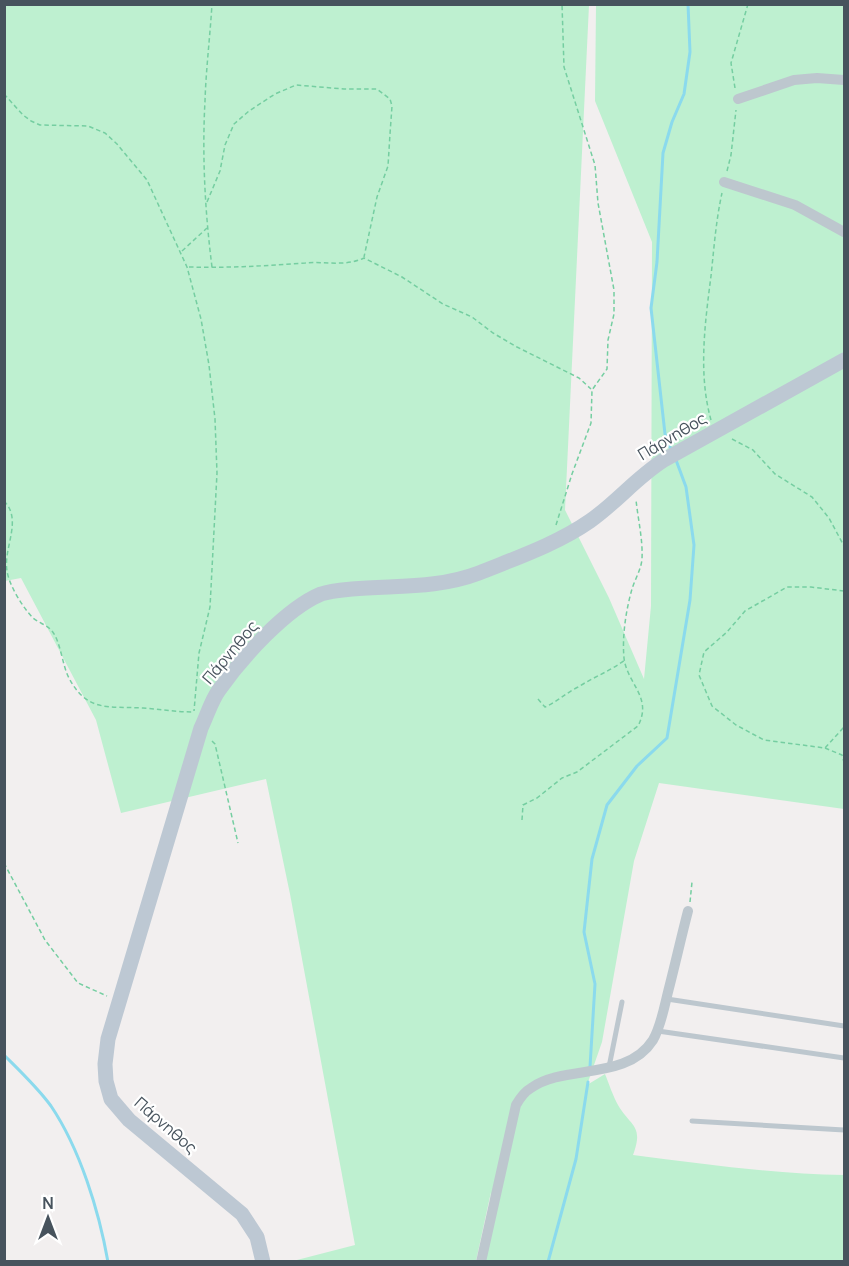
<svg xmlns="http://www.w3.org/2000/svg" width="849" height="1266" viewBox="0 0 849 1266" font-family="Manrope,sans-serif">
	<rect width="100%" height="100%" fill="#f2efef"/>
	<path fill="#bef0d0" d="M 5,5 L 589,5 L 565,510 L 609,598 L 644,679 L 651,606 L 652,242 L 595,101 L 596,5 L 844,5 L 844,809 L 659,783 L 634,861 L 602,1042 L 587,1085 L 605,1074 C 609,1084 613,1096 618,1105 C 631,1127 644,1125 633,1155 C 703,1164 774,1174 844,1175 L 844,1261 L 485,1261 L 491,1192 L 476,1261 L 293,1261 L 355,1245 L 290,894 L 266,779 L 121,813 L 96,720 L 21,578 L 5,581 Z"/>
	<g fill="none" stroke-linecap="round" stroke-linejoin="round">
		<g stroke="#8bdaed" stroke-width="3">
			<polyline points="672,452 665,434 651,308 657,262 663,153 672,122 684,94 690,52 688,4"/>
			<path d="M 4,1055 C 20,1071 38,1088 51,1106 C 80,1149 99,1211 108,1262"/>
			<polyline points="590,1067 595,984 584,932 592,859 607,805 637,766 667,738 690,600 694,545 686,487 676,460"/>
			<polyline points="548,1262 576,1159 588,1082"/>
		</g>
		<g stroke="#75cea1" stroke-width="1.5" stroke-dasharray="4.5 3" stroke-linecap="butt">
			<polyline points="735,88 731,63 748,4"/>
			<polyline points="4,94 23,115 31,121 40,125 88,126 105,133 117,144 147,180 187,267 201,319 209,365 215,419 217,473 210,607 199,653 194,711"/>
			<polyline points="727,171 731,155 736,110"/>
			<polyline points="207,202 220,171 225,145 234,124 249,111 275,94 296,85 344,89 377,89 390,99 392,106 390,134 388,166 377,197 364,257"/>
			<polyline points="182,251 207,228"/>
			<path d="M 189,267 C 228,268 266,266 305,263 C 324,261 345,267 364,258 L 402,277 L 443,304 L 472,317 L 493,333 L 517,347 L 579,378 L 591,389"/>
			<path d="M 212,267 C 205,212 202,156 205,101 C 206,69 210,37 212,4"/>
			<path d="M 711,420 C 698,374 705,323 711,276 C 714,248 716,220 722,193"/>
			<polyline points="732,439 753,450 775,474 812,497 829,518 844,546"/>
			<path d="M 4,501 C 23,520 3,548 7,571 C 9,585 23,608 33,618 C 39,623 47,625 52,631 C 61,642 62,665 69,678 C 87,713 110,706 143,708 C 160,709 176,712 193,712"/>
			<polyline points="556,525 572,474 591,423 592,390 607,369 608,340 614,314 614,290 598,203 595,165 564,67 562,4"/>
			<polyline points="844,591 811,587 787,587 745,611 727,632 704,652 699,675 712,706 736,725 764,740 825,748 844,727"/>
			<path d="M 538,699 L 545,707 C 557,702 566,693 578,687 C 594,677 610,671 625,660"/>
			<polyline points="212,741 215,744 238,843"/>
			<polyline points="825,748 842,755 844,762"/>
			<path d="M 522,820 L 523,805 L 537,798 L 562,778 L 577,772 L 638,726 C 653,697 627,684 624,658 C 622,636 626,610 632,589 C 635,579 641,570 642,559 C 643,540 638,519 636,500"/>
			<polyline points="4,863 45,940 78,983 107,996"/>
			<polyline points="690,902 692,882"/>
		</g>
		<g stroke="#bdc7ce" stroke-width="5">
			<polyline points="667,999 844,1026"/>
			<polyline points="658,1031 844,1058"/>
			<polyline points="609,1067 622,1002"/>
			<polyline points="692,1121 844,1130"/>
		</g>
		<g stroke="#bdc7ce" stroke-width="10">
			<polyline points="738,99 794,80 817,78 844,80"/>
			<polyline points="724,182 795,205 844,232"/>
			<path d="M 481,1262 L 516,1105 C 520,1098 524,1092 531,1088 C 565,1064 627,1081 653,1040 C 661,1026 664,1008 668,992 C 675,965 681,938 688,911"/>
		</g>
		<path stroke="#bdc8d3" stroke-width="15" d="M 263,1262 L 257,1237 L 242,1214 L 129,1120 L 111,1099 L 106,1081 L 105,1064 L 108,1039 L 201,728 C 207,716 211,701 219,690 C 241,659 285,609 321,594 C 330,591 342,590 352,589 C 395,585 437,589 479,573 C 516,558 557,544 590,521 C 617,502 637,477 664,460 L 844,360"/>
	</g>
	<g text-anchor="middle" stroke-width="4.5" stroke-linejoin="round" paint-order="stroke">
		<g font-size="16" fill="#47535d" stroke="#fff">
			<text transform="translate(672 436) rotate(-31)" y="6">Πάρνηθος</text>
			<text transform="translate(230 652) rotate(-50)" y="6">Πάρνηθος</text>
			<text transform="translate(166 1125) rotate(41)" y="6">Πάρνηθος</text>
		</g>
	</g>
	<rect width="849" height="1266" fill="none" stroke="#47535d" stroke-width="12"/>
	<g transform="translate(48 1218)" stroke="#ffffff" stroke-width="4.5" paint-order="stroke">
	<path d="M0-4.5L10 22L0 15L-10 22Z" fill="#47535d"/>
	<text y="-9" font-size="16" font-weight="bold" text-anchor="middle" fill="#47535d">N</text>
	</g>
</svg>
